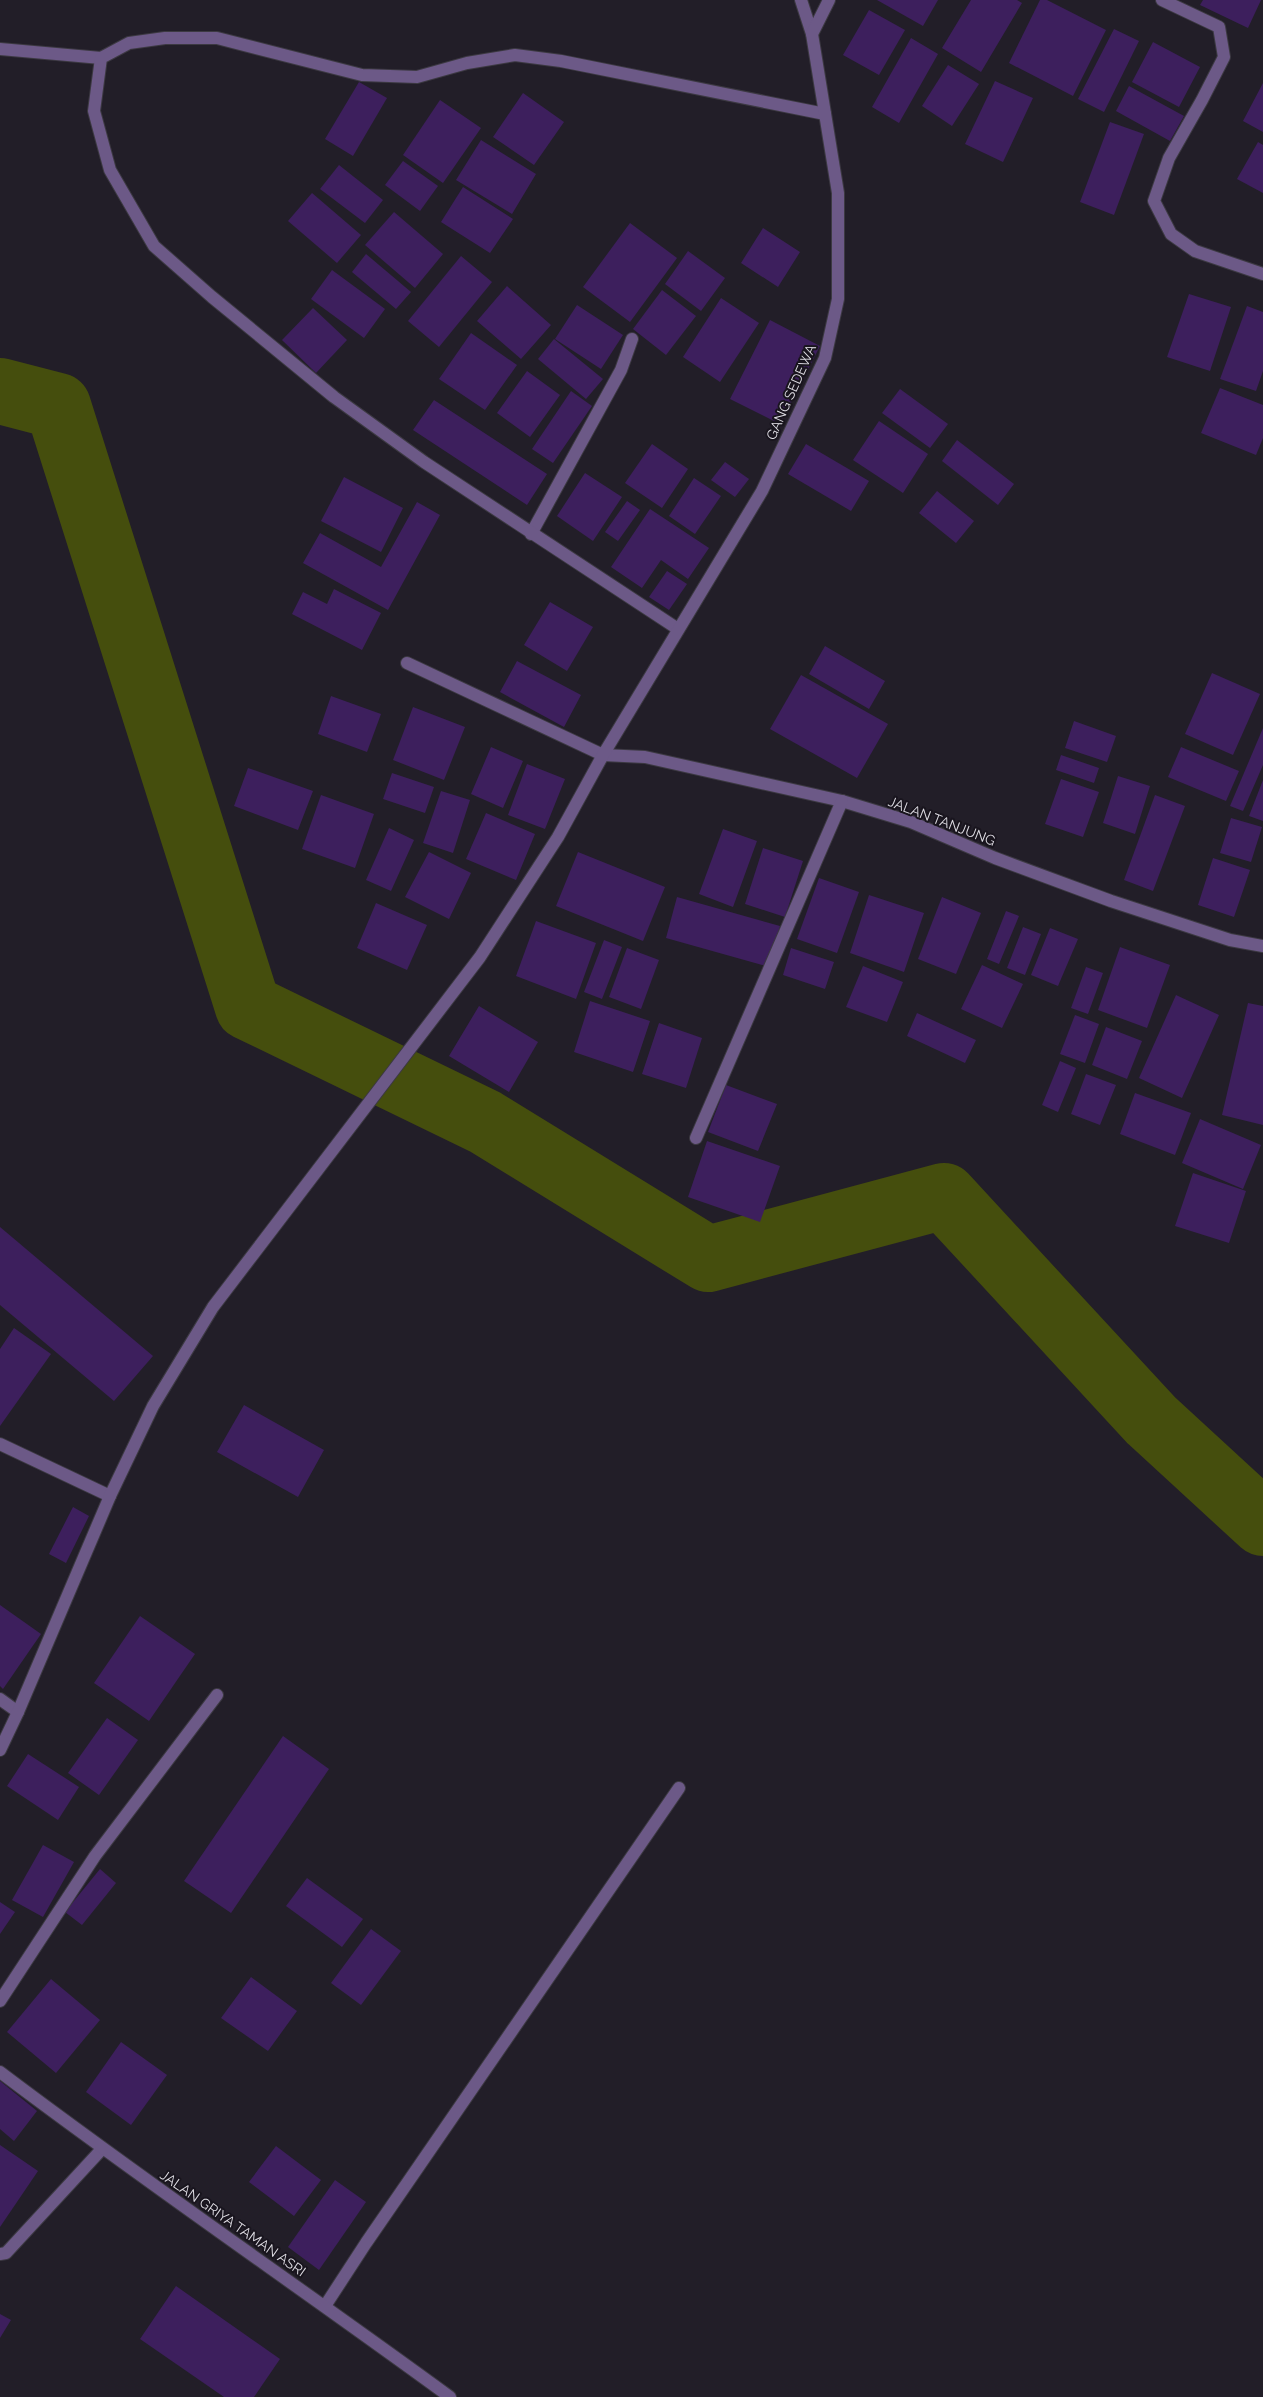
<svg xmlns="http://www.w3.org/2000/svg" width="1263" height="2397" viewBox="0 0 1263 2397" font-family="Raleway,sans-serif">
	<rect width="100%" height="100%" fill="#221e28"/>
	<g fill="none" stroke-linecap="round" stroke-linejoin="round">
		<polyline stroke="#454e0d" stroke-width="66" points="0,391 58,406 248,1007 485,1122 708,1259 944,1196 1151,1420 1263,1523"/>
	</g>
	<g fill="#3d1f5d">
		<polygon points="877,0 938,0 923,26"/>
		<polygon points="971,0 1017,0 1022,3 981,72 942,48"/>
		<polygon points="1040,0 1047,0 1106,30 1073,96 1009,63"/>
		<polygon points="1203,0 1261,0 1248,28 1200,5"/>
		<polygon points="869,10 905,30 879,75 843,55"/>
		<polygon points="1114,29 1139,41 1104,112 1078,99"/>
		<polygon points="911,38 938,54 899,123 872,107"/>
		<polygon points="1153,42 1200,67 1179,107 1132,82"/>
		<polygon points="948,65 979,84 952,126 922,106"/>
		<polygon points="995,81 1033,98 1003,162 965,144"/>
		<polygon points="359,82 387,98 353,156 325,139"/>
		<polygon points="1263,83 1263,132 1243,121"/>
		<polygon points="1129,86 1184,116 1170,141 1116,111"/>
		<polygon points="523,93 564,122 534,165 493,137"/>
		<polygon points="440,100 481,128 443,183 403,155"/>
		<polygon points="1110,122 1144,134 1114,215 1080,202"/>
		<polygon points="481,140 536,174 512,214 456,180"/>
		<polygon points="1258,142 1263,145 1263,193 1237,179"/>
		<polygon points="403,161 438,186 420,211 385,185"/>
		<polygon points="339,165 383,200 365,223 320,189"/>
		<polygon points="463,187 513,219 490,253 441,222"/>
		<polygon points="312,193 361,235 337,263 288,221"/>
		<polygon points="394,212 443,254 415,288 365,245"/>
		<polygon points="630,223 677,258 630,322 583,287"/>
		<polygon points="763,228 800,252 778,287 741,263"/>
		<polygon points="688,251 725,278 701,311 665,284"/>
		<polygon points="366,254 411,292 396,309 352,272"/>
		<polygon points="461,256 492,282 439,347 408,321"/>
		<polygon points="332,270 385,309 364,338 311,299"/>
		<polygon points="507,286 551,325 521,359 477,321"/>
		<polygon points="662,290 696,316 666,355 633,329"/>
		<polygon points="1189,294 1231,307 1210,371 1167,357"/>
		<polygon points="721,298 759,323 720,382 683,357"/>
		<polygon points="577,305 623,335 601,369 555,339"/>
		<polygon points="1247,306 1263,312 1263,371 1256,391 1220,379"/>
		<polygon points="313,308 347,340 316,373 282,340"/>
		<polygon points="770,320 820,346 780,424 730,399"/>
		<polygon points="471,333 517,365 485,410 439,379"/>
		<polygon points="554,339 603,379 586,399 538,359"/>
		<polygon points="527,371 560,395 530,437 497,413"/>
		<polygon points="1220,388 1263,405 1263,438 1256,455 1201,433"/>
		<polygon points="900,389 948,424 930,448 882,413"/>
		<polygon points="571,391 592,406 553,463 532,449"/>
		<polygon points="434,400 547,474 527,505 413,430"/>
		<polygon points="879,421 928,454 903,493 853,460"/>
		<polygon points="957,440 1014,484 998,505 942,461"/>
		<polygon points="652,444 688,469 662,508 625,483"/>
		<polygon points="806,444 869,481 851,511 788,474"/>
		<polygon points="725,462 749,479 735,497 711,480"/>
		<polygon points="585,473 622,497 593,541 557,516"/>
		<polygon points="344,477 403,508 381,552 321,521"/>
		<polygon points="694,478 721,496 695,534 669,516"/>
		<polygon points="937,491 974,521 956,543 919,513"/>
		<polygon points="627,501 640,510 618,541 605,532"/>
		<polygon points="417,502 440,515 388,610 303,563 320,533 381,567"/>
		<polygon points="650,509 709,548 688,579 661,560 642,588 611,567"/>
		<polygon points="667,571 687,584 669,610 649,597"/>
		<polygon points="334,589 381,613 362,650 292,614 303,592 327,604"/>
		<polygon points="550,602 593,627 567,671 524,645"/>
		<polygon points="825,646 885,681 869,709 809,674"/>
		<polygon points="517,661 581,695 564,727 500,692"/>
		<polygon points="1212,673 1260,694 1233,755 1185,734"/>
		<polygon points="801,675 888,724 857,778 770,729"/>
		<polygon points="331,696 381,714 367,752 318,734"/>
		<polygon points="413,707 465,727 444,780 393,760"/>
		<polygon points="1074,721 1116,736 1107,762 1065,748"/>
		<polygon points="1263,728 1263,765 1243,811 1230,806"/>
		<polygon points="491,747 523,761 503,808 471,794"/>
		<polygon points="1181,747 1239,771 1226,801 1168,777"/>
		<polygon points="1061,755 1099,768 1094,783 1056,770"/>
		<polygon points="527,764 565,779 545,829 508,815"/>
		<polygon points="248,768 313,791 298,830 234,806"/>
		<polygon points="392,773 434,787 425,813 383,799"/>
		<polygon points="1118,776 1150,786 1135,834 1103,823"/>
		<polygon points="1061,779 1099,792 1083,837 1045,824"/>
		<polygon points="1263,780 1263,821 1249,816"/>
		<polygon points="441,791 470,800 453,853 423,843"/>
		<polygon points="321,795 374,814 355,868 302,849"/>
		<polygon points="1155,795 1185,806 1153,891 1124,880"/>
		<polygon points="486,813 535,834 516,880 466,859"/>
		<polygon points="1231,818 1262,827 1251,862 1220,853"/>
		<polygon points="389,828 414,840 391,891 366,880"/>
		<polygon points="723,829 757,841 733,907 699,894"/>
		<polygon points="763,848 803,861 785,917 745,904"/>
		<polygon points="429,852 471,873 449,919 405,897"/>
		<polygon points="578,852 665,887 643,941 556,906"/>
		<polygon points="1213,858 1250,870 1234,917 1198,905"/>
		<polygon points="819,878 859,892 837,953 797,939"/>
		<polygon points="869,895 924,913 904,972 850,953"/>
		<polygon points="677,897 780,926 769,967 666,938"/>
		<polygon points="942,897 981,913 956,974 918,959"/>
		<polygon points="376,903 427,925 407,970 357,948"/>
		<polygon points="1006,911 1019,916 999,964 987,959"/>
		<polygon points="536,921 596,943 576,999 516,976"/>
		<polygon points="1023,927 1041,934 1025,975 1007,968"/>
		<polygon points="1050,928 1078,939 1058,986 1031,975"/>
		<polygon points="604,940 622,947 602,999 584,992"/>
		<polygon points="1120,947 1170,965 1147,1028 1098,1010"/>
		<polygon points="627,948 659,960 641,1009 609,997"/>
		<polygon points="791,948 834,962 825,989 783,975"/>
		<polygon points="982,965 1023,984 1002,1028 961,1009"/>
		<polygon points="863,966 903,982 887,1022 846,1007"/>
		<polygon points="1086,967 1103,973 1088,1014 1071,1008"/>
		<polygon points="1176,995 1219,1015 1182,1098 1139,1078"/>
		<polygon points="590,1001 650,1021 633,1072 574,1052"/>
		<polygon points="1248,1003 1263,1006 1263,1125 1222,1115"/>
		<polygon points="479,1006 538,1042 509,1092 449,1056"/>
		<polygon points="917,1013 976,1040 965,1063 907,1036"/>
		<polygon points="1075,1015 1099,1024 1085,1063 1060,1054"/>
		<polygon points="659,1023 702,1038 686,1088 642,1074"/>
		<polygon points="1106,1027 1142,1041 1127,1079 1092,1065"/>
		<polygon points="1060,1061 1076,1068 1058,1112 1042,1105"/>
		<polygon points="1086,1074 1116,1085 1100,1125 1071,1114"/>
		<polygon points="726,1085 777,1104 758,1151 708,1132"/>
		<polygon points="1135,1093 1191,1113 1175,1155 1120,1134"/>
		<polygon points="1200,1119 1261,1145 1243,1189 1182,1163"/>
		<polygon points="707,1141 780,1166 760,1222 688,1197"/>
		<polygon points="1193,1173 1246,1191 1229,1243 1175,1226"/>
		<polygon points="0,1227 153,1356 114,1401 0,1305"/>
		<polygon points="14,1328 51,1354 0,1426 0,1349"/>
		<polygon points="244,1405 324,1450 298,1497 217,1452"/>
		<polygon points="73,1507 89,1516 66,1563 49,1554"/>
		<polygon points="0,1605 41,1634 3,1689 0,1686"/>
		<polygon points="140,1616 195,1654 149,1721 94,1683"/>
		<polygon points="107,1718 138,1740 99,1795 68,1773"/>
		<polygon points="283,1736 329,1769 231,1913 184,1881"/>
		<polygon points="28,1754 79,1787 58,1820 7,1786"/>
		<polygon points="43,1845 74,1862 43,1917 12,1900"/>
		<polygon points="100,1869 116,1883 82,1925 65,1912"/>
		<polygon points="307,1878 363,1919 342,1947 286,1906"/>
		<polygon points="0,1902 15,1912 0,1934"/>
		<polygon points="371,1929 401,1951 361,2005 331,1983"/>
		<polygon points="251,1977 297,2011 268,2051 221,2018"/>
		<polygon points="51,1979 100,2020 56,2073 7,2032"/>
		<polygon points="121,2042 167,2075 131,2125 86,2092"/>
		<polygon points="0,2081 37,2111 14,2141 0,2129"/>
		<polygon points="0,2145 38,2171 0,2227"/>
		<polygon points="276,2146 321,2180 294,2216 249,2182"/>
		<polygon points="335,2180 366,2202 319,2270 288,2247"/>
		<polygon points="176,2286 280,2359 254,2397 224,2397 140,2339"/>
		<polygon points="0,2314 11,2320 0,2338"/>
	</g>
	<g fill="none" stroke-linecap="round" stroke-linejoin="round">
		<g stroke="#3c3942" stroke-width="14">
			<g id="service">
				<polyline points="0,49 101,58"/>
				<polyline points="325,2306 366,2243 679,1788"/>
			</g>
		</g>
		<g stroke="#3c3942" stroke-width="14">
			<g id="minor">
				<polyline points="801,0 812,34"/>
				<polyline points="1162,0 1219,27 1224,57 1202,100 1169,158 1154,201 1171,234 1195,251 1263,274"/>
				<polyline points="531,534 621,370 632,339"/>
				<polyline points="678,629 424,462 334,397 212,297 154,246 110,170 94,111 101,58 129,43 165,38 217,38 362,75 417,77 467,63 515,55 561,61 825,114"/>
				<polyline points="407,663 603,755 645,757 842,801 911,822 995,858 1111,901 1230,940 1263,946"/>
				<polyline points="696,1138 842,801"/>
				<polyline points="0,1444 110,1496"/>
				<polyline points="0,1699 18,1712"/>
				<polyline points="0,1750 18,1712 110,1496 153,1406 213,1307 480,957 558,837 603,755 762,491 825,358 838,299 838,193 812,34 829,0"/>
				<polyline points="0,2001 95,1856 217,1695"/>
				<polyline points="0,2254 6,2253 102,2149"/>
			</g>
		</g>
		<g stroke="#3c3942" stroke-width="14">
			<path id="tertiary" d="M 0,2072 C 148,2184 301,2288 450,2397"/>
		</g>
		<use href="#service" stroke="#6c5987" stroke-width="12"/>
		<use href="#minor" stroke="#6c5987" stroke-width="12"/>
		<use href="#tertiary" stroke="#6c5987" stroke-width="12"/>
	</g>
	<g text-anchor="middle" stroke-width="4" stroke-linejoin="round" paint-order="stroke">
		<g font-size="14" fill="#dfdde4" stroke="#19151e">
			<text transform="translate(791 392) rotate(-66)" y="5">GANG SEDEWA</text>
			<text transform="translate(942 821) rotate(21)" y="5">JALAN TANJUNG</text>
			<text transform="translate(233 2223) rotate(35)" y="5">JALAN GRIYA TAMAN ASRI</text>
		</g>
	</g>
</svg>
